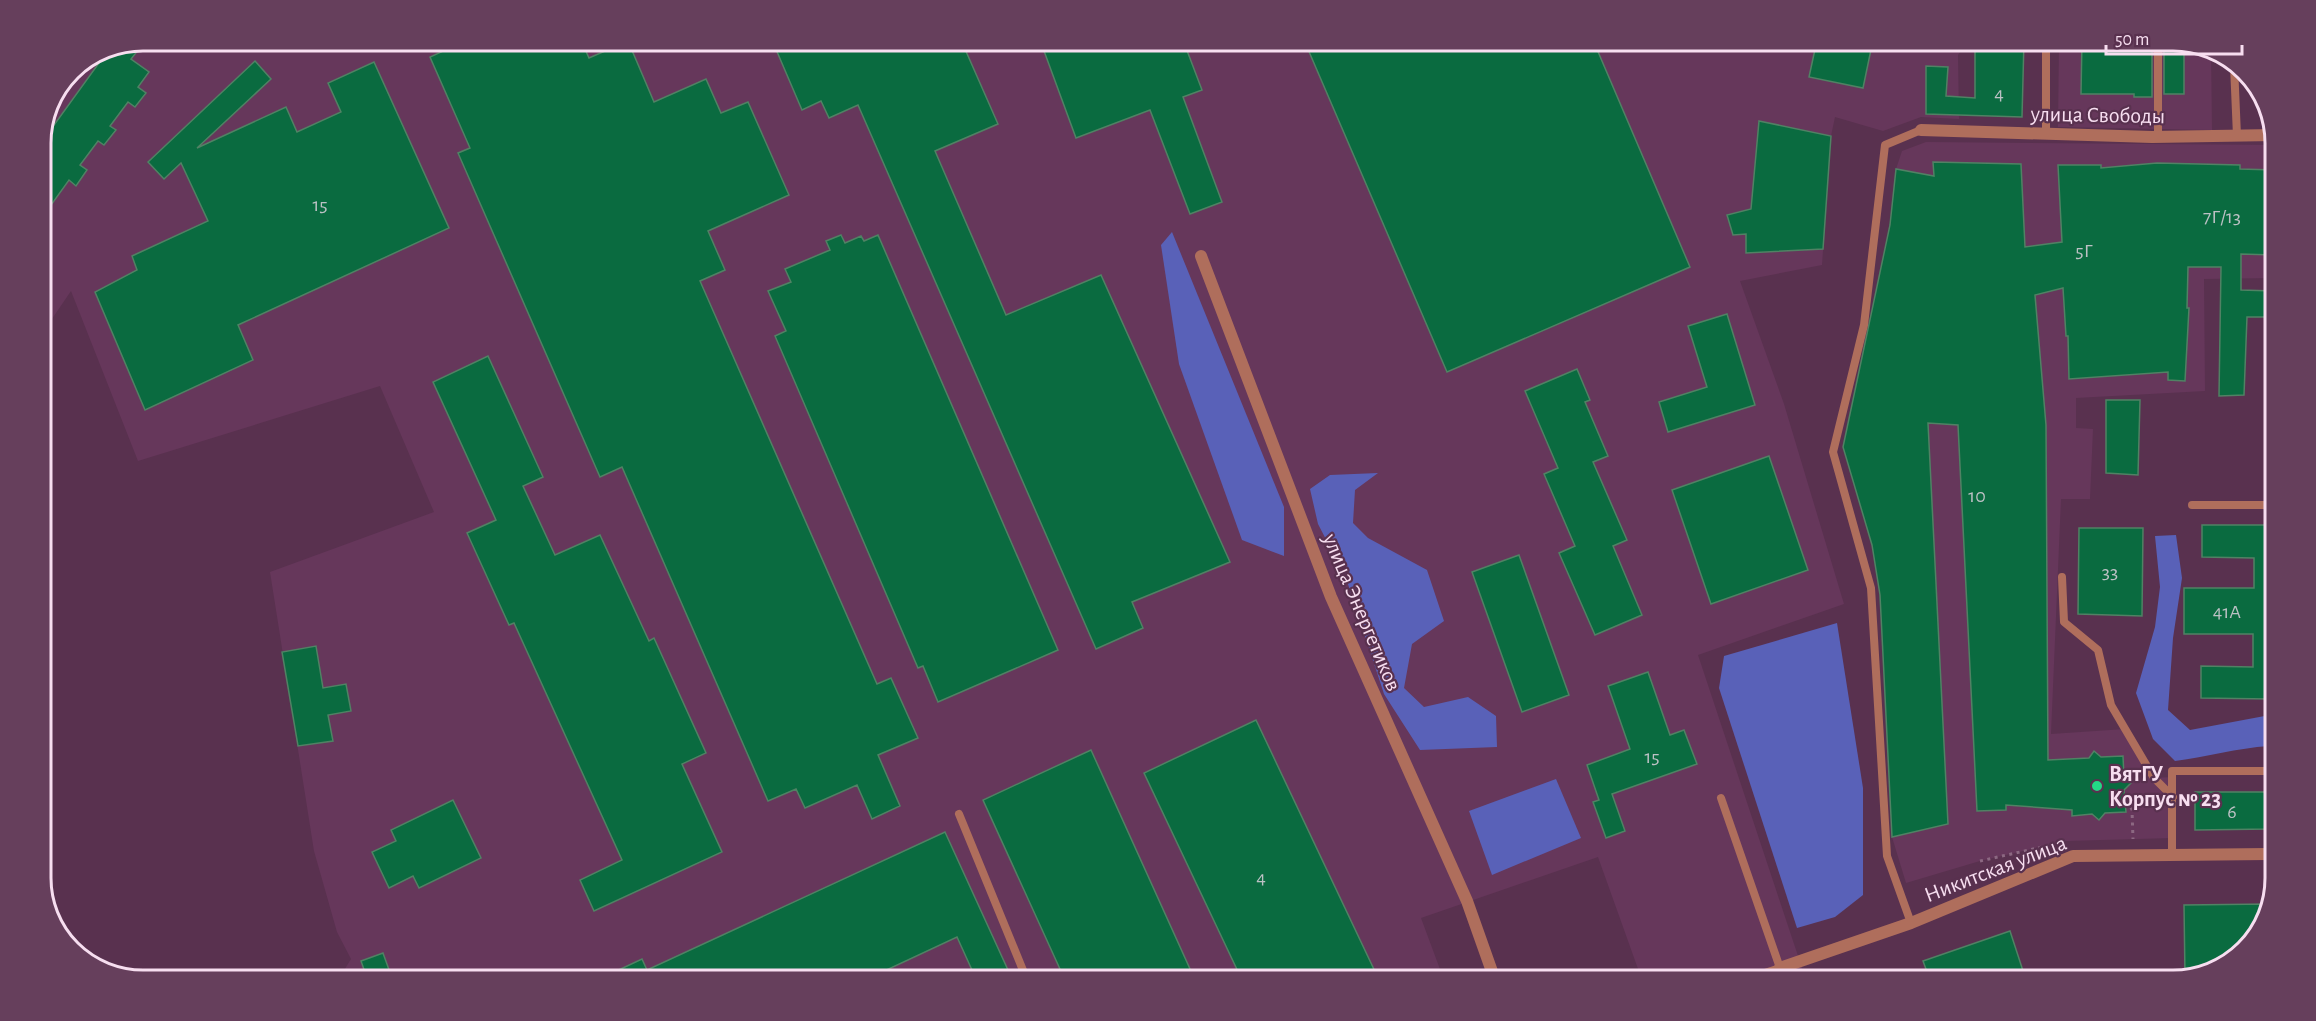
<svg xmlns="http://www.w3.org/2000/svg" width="2316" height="1021" viewBox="0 0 2316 1021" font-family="'Alegreya Sans',sans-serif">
	<rect width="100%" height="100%" fill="#59314f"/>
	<g fill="#66375b">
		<polygon points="143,41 1968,41 1958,55 1959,119 1921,117 1883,131 1835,117 1831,136 1822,265 1740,281 1784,404 1844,604 1698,655 1806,980 1642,980 1598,857 1421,918 1444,980 338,980 351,959 337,932 314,851 270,572 434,512 380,386 138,461 71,291 41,335 41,137 71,70 104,48"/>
		<polygon points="2059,41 2173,41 2211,48 2212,130 2058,127"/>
		<polygon points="1926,142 2275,145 2274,278 2204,279 2205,391 2076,398 2076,428 2093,429 2090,499 2061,499 2051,734 2125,729 2154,778 2172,777 2172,838 2066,841 1980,861 1906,883 1892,837 1880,595 1872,545 1890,225 1896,169 1902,151"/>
	</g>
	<g fill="#5961b8">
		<polygon points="1172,232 1284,507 1284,556 1242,540 1179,364 1161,245"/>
		<polygon points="1378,473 1355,490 1353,523 1368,538 1427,570 1444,621 1412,644 1404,688 1424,707 1468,697 1496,716 1497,747 1420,750 1384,694 1346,578 1318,524 1310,489 1330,475"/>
		<path d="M 2176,535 L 2182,578 L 2173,638 L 2168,710 L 2190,730 L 2270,715 L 2269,746 C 2237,748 2207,757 2175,761 L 2153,739 L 2136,693 L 2155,627 L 2160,587 L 2155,536 Z"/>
		<polygon points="1837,623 1863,788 1863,895 1835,917 1797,928 1719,688 1724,656"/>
		<polygon points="1556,779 1581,838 1492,875 1469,811"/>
	</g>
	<g fill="#0a6b40" stroke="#508264" stroke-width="1.5">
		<polygon points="146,40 131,59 149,72 138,87 146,93 135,107 128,102 110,126 116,130 104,145 98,141 80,165 87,170 76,186 69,180 41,219 41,143 99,63 91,57 104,48"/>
		<polygon points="467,40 528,40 531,47 546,40 581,40 589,58 628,41 654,102 706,79 721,113 748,102 789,195 708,231 725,270 700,281 877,684 891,678 918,738 878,755 900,806 872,819 857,785 805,808 796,789 768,801 622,467 600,477 458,153 470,148 430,57"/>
		<polygon points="772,40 961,40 998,124 935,151 1006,315 1101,275 1230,562 1132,602 1143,628 1096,649 858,105 829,118 821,101 802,110"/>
		<polygon points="1040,40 1183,40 1202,90 1183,97 1222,202 1190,214 1150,110 1076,138"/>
		<polygon points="1304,40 1593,40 1690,267 1447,372"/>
		<polygon points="1817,40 1873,40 1863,88 1809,77"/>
		<polygon points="1975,40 2024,40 2022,117 1926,114 1926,66 1948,67 1946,96 1975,98"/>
		<polygon points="2082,40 2152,40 2152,97 2134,97 2134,94 2081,94"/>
		<polygon points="2164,40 2184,43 2184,94 2164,94"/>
		<polygon points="255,61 271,79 197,148 286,107 297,132 341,112 328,83 374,62 449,228 238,325 253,360 145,410 95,292 137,270 132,256 208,221 181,163 164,179 148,162"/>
		<polygon points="1759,121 1831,136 1823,249 1746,253 1746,234 1733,235 1727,215 1751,209"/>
		<polygon points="1933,162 2021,164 2025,247 2062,242 2058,165 2101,165 2101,168 2157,163 2240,165 2240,169 2275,170 2274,255 2241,254 2241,290 2274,291 2274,317 2247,317 2244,395 2219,396 2221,267 2188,267 2187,308 2189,308 2185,381 2168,380 2168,372 2069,379 2068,336 2066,336 2063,288 2035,295 2046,425 2048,760 2089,758 2094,751 2101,757 2123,756 2124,777 2131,783 2124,790 2126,812 2105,813 2099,820 2092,814 2072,816 2072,810 2006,805 2006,810 1977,811 1958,425 1928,423 1948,824 1892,837 1880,595 1872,545 1843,447 1890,225 1896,169 1934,176"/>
		<polygon points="841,235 845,243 861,236 864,241 878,235 1058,650 938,702 923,666 918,668 775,336 786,331 768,291 791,282 785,269 830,250 826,241"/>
		<polygon points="1727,314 1755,405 1668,432 1659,402 1707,387 1688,326"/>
		<polygon points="488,356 543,477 523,486 555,555 600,535 649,641 654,638 706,753 682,764 722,852 594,911 580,880 622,860 514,623 509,625 467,533 496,520 433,382"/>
		<polygon points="1577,369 1590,400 1585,402 1608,456 1593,462 1627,540 1613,546 1642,615 1595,635 1559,553 1575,546 1544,474 1558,468 1525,391"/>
		<polygon points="2106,400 2140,400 2138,475 2106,473"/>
		<polygon points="1769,456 1808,570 1711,604 1672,490"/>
		<polygon points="2202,525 2272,525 2270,699 2201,698 2201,666 2253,667 2253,634 2184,634 2184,588 2254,588 2254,558 2202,557"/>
		<polygon points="2079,528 2143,528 2142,616 2078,614"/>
		<polygon points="1519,555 1569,695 1522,712 1472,572"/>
		<polygon points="316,646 323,688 346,684 351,711 328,715 333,741 298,746 282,652"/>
		<polygon points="1648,672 1670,735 1684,730 1697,764 1612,794 1625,831 1606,838 1593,802 1599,800 1587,765 1630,749 1608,686"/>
		<polygon points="1256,720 1379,980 1242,980 1144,773"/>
		<polygon points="1091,750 1195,980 1065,980 983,800"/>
		<polygon points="2195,792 2269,792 2269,829 2195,830"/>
		<polygon points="453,800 481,858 419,888 413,876 389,888 372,852 396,841 391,830"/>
		<polygon points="945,832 1013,981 977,981 957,937 863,981 595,981 642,959 647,970"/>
		<polygon points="2268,904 2268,917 2230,963 2185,977 2184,905"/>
		<polygon points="2010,931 2026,980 1930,980 1923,961"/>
		<polygon points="383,953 393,981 368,981 361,961"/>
	</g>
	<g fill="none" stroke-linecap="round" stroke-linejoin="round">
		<g stroke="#8c6882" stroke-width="3" stroke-dasharray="3 4.5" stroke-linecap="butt">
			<polyline points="2125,794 2132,810 2133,839"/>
			<polyline points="1980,861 2060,843"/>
		</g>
		<g stroke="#af6e5c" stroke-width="8">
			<polyline points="2046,40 2046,135"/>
			<polyline points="2234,65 2237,136"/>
			<polyline points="2158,137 2158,40"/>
			<polyline points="2192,505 2272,505"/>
			<polyline points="2062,577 2064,622 2098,650 2111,705 2154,778 2173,797"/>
			<polyline points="1721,798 1780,968 1743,980"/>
			<polyline points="959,814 1027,980"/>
			<polyline points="2172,856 2172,771 2269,771"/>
			<polyline points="1911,923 1887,856 1871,588 1833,452 1864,325 1885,145 1921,130"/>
		</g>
		<g stroke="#af6e5c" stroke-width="12">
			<polyline points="1921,130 2152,137 2275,135"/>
			<polyline points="1201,256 1331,597 1467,901 1495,980"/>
			<polyline points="1780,968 1911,923 2073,856 2268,854"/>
		</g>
	</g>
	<circle fill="#23d886" stroke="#59314f" stroke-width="2" cx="2097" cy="786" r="6"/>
	<g text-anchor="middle" stroke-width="4.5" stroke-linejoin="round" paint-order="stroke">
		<g font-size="20" fill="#bcc1c4">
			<text x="1999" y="100">4</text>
			<text x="320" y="211">15</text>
			<text x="2222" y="223">7Г/13</text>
			<text x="2084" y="257">5Г</text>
			<text x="1977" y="502">10</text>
			<text x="2110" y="578">33</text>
			<text x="2227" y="618">41А</text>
			<text x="1652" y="763">15</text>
			<text x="2232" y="818">6</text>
			<text x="1261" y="884">4</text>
		</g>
		<g font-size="22" fill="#f7def0" stroke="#59314f">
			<text transform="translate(2098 114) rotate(1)" y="8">улица Свободы</text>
			<text transform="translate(1363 612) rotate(67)" y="8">улица Энергетиков</text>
			<text transform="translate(1995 868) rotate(-21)" y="8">Никитская улица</text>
		</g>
		<g font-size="22" font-weight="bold" fill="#f7def0" stroke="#59314f" text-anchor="start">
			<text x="2109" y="781">ВятГУ<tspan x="2109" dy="25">Корпус № 23</tspan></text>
		</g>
	</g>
	<path d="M0 0H2316V1021H0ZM143 51H2173A92 92 0 0 1 2265 143V878A92 92 0 0 1 2173 970H143A92 92 0 0 1 51 878V143A92 92 0 0 1 143 51Z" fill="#663f5c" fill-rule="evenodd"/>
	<path fill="none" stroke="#f7def0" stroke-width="3" d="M143 51H2173A92 92 0 0 1 2265 143V878A92 92 0 0 1 2173 970H143A92 92 0 0 1 51 878V143A92 92 0 0 1 143 51Z"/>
	<path d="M2106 45v9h136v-9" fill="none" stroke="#f7def0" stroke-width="3"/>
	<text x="2115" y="45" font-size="18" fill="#f7def0" stroke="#59314f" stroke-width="4.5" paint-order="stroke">50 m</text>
</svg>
